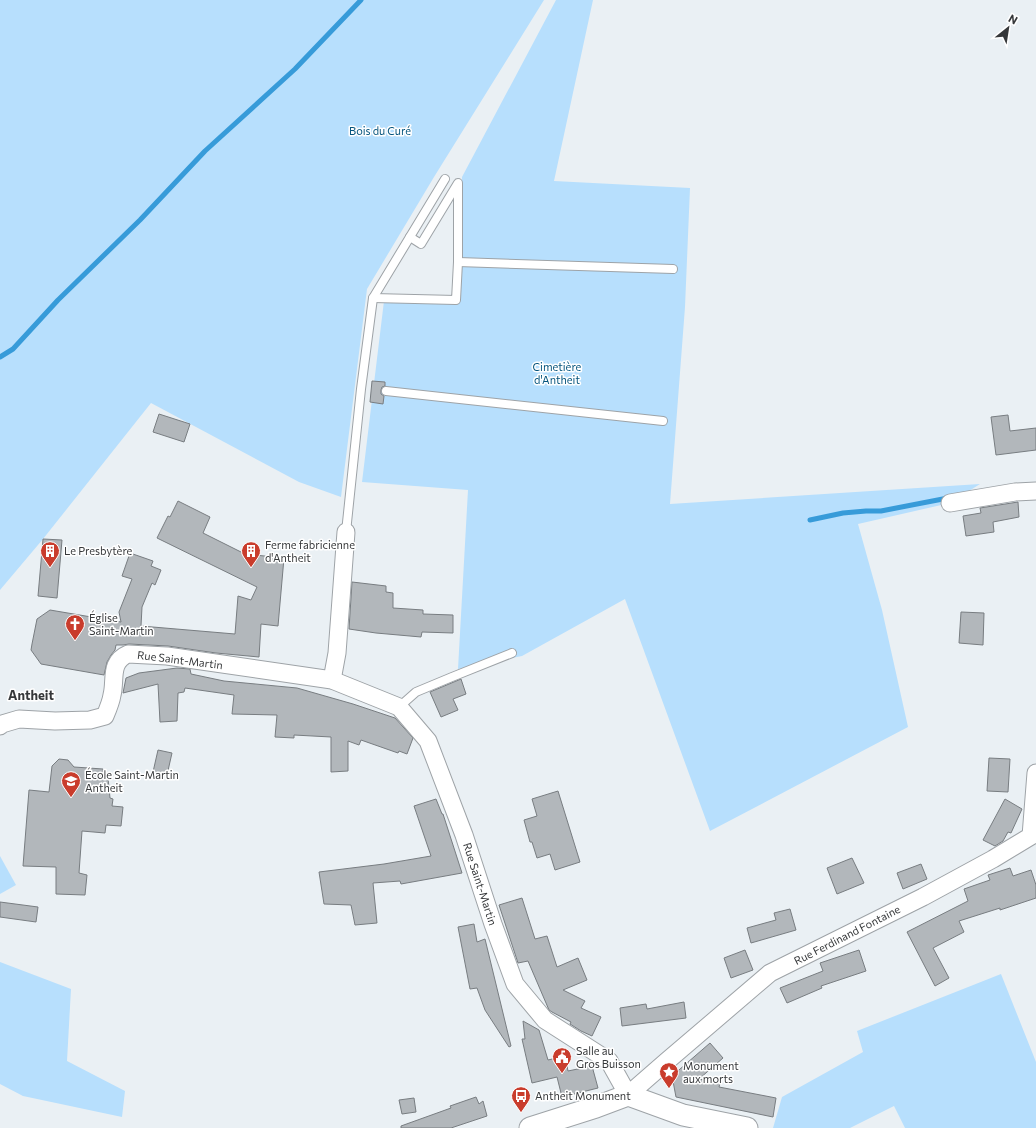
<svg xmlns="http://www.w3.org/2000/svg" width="1036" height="1128" viewBox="0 0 1036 1128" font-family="Commissioner,sans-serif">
	<rect width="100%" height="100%" fill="#eaf0f4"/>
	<g fill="#b7dffd">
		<polygon points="0,0 544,0 434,177 367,289 341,497 299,482 151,403 43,539 0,590"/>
		<polygon points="556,0 593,0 554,181 690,188 685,307 670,504 980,484 950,503 858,524 882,610 908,727 710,831 625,599 522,656 458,669 468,490 362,482 384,301 458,302 462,177"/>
		<polygon points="0,856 16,885 0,894"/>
		<polygon points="0,962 71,989 67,1061 125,1091 122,1117 23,1096 0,1084"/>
		<polygon points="1001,974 1036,1062 1036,1128 905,1128 894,1106 850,1128 773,1128 782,1097 863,1052 857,1031"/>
	</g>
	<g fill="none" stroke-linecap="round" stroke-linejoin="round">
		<g stroke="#379bd9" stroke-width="5">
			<polyline points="0,357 13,349 58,300 140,220 205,151 295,69 361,0"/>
			<polyline points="810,520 843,513 866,511 881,511 948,498"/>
		</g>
	</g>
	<g fill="#b2b7bb" stroke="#787d81">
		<polygon points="372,381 385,382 385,386 382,387 381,390 381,394 384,396 383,404 370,402"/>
		<polygon points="159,414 190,424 184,442 153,432"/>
		<polygon points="1008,415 1010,431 1036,428 1036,450 996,455 991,417"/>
		<polygon points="178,501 210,517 203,533 245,554 284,558 278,626 261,624 259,657 216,653 168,646 129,644 123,645 116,645 115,650 111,655 107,662 104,675 41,664 31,650 32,644 37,619 50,610 121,622 119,612 132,579 122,576 130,553 153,561 151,566 161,570 155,585 152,583 142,607 141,626 235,634 238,596 251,600 257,587 157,538 168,516 170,517"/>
		<polygon points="1018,502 1019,517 993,522 994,532 966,536 963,516 981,513 980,508"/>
		<polygon points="43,539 62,540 57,598 38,596"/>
		<polygon points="352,582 386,586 386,592 393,593 393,608 423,610 423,614 453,615 453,633 422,632 421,637 376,633 349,629"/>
		<polygon points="961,612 984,613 983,645 959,643"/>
		<polygon points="177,668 190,669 191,674 224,681 297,688 353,704 395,718 413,738 407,754 399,751 398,753 361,740 359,745 348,741 348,771 331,772 331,737 294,735 294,738 275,737 277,715 232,714 234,695 185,688 184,692 178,693 177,721 160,722 158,684 123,693 126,678 139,673"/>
		<polygon points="461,679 466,694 453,699 458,710 441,717 430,692"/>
		<polygon points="158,750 172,753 167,775 153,772"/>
		<polygon points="989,758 1010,759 1008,792 987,791"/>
		<polygon points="59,759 68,760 74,767 103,769 104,778 108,778 110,798 113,799 112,806 123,807 121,826 106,825 105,833 82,831 79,873 87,875 85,895 56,894 56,867 23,866 29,790 49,792 52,766"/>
		<polygon points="558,791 580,862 555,870 550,854 537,858 532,842 530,842 524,820 537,816 532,799"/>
		<polygon points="436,799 442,814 443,814 462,873 401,884 400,881 373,883 377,923 355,925 351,905 324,904 319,872 384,864 431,856 414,806"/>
		<polygon points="1005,799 1022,809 1011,833 1008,832 1003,841 995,846 983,840"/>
		<polygon points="852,858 864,883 837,894 827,868"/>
		<polygon points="921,864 927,879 903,889 897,873"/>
		<polygon points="1010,868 1013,876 1031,870 1036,885 1036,898 1000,910 1000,908 959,921 964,932 933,948 949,978 935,986 907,932 968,901 964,889 990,880 988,875"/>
		<polygon points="522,898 535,939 547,936 557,967 578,958 587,980 563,990 585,1001 581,1008 601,1017 592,1036 581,1031 570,1024 571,1022 552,1012 549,1010 528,961 518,963 499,905"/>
		<polygon points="0,902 38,907 36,922 0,917"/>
		<polygon points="790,909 796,930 751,943 747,928 776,920 774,913"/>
		<polygon points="474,924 477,942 485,939 511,1046 509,1047 485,1010 477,988 470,989 458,927"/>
		<polygon points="745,950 753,970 731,978 724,958"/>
		<polygon points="859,950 866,971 821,986 822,988 787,1003 780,988 823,971 820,963"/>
		<polygon points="684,1002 686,1018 622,1026 620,1008 646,1004 647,1009"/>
		<polygon points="523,1021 539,1030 548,1060 565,1056 568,1071 592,1066 598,1088 562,1097 557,1077 532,1083 522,1039 525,1039"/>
		<polygon points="710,1043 723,1058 699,1079 720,1083 719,1087 776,1098 773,1117 676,1097 672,1076"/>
		<polygon points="476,1097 479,1104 483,1101 487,1116 451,1128 401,1128 401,1126 451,1108 450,1106"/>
		<polygon points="414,1098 416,1112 402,1114 399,1100"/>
	</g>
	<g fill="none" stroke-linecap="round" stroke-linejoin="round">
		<g stroke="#9ea3a7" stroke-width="10">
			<g id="service">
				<polyline points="458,262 673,269"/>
				<polyline points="373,298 456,300 458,262 458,183 421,244 410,237"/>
				<polyline points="386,391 663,421"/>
				<polyline points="346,532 361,389 373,298 445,179"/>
				<polyline points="399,707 416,692 452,677 512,653"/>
			</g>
		</g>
		<g stroke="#9ea3a7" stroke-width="19">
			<g id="minor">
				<polyline points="950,503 1015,492 1036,491"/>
				<polyline points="332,680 337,653 346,532"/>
				<path d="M 0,726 L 2,724 L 19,719 L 55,721 L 90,720 L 105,716 C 108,709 111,702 112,695 C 116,680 109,662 128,654 L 167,656 L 332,680 L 399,707 L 428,741 L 464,835 L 493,924 L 515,984 L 545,1020 L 609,1061 L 628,1095 L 667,1061 L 770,973 L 923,897 L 993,859 L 1031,836 L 1036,773"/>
			</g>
		</g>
		<g stroke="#9ea3a7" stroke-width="23">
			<polyline id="tertiary" points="530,1128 596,1107 628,1095 683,1115 747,1128"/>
		</g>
		<use href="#service" stroke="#fff" stroke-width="8"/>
		<use href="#minor" stroke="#fff" stroke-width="17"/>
		<use href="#tertiary" stroke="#fff" stroke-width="21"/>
	</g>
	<defs>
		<g id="building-pin" transform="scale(1)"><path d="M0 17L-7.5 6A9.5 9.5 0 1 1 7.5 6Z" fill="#c93c2c" stroke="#fff"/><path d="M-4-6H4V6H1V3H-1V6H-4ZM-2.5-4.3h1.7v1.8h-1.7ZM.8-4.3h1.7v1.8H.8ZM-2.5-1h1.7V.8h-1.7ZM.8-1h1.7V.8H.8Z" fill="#fff"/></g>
		<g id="church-pin" transform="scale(1)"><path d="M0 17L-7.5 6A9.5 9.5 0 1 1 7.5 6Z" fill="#c93c2c" stroke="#fff"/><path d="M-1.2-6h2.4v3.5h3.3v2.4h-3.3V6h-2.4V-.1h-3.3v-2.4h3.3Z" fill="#fff"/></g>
		<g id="school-pin" transform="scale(1)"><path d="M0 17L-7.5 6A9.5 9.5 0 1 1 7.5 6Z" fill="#c93c2c" stroke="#fff"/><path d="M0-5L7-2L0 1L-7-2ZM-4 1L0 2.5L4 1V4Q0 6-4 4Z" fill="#fff"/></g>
		<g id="civic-pin" transform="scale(1)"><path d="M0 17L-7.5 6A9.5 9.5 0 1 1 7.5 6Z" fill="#c93c2c" stroke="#fff"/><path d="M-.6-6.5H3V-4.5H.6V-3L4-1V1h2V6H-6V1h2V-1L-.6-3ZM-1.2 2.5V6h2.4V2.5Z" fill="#fff"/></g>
		<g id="sight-pin" transform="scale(1)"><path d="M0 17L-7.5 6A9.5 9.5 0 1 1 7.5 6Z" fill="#c93c2c" stroke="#fff"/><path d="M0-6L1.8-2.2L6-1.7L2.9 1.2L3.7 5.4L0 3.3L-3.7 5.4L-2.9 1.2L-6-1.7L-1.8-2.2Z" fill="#fff"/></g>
		<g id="bus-pin" transform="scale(1)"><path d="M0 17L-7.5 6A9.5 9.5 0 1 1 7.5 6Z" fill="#c93c2c" stroke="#fff"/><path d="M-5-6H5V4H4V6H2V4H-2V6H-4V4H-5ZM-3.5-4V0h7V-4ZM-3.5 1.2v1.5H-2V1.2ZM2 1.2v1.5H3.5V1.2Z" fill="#fff"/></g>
	</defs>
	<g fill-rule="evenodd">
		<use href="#building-pin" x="50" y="551"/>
		<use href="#building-pin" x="251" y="551"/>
		<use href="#church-pin" x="75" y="624"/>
		<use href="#school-pin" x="71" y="781"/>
		<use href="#civic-pin" x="562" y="1057"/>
		<use href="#sight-pin" x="669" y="1072"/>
		<use href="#bus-pin" x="521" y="1096"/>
	</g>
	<g text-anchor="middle" stroke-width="3" stroke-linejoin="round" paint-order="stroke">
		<g font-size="11" fill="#05547d" stroke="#fff">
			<text x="380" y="135">Bois du Curé</text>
			<text x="557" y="371">Cimetière<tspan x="557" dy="13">d'Antheit</tspan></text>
		</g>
		<g font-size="11" fill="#36383a" stroke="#fff" text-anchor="start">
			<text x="265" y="549">Ferme fabricienne<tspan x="265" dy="13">d'Antheit</tspan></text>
			<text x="64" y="555">Le Presbytère</text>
			<text x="89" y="622">Église<tspan x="89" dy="13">Saint-Martin</tspan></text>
			<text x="85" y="779">École Saint-Martin<tspan x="85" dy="13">Antheit</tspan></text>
			<text x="576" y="1055">Salle au<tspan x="576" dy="13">Gros Buisson</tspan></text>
			<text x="683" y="1070">Monument<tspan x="683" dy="13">aux morts</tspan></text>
			<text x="535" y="1100">Antheit Monument</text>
		</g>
		<g font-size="11" fill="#36383a" stroke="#fff">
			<text transform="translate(180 660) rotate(7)" y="4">Rue Saint-Martin</text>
			<text transform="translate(480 884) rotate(72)" y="4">Rue Saint-Martin</text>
			<text transform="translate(847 935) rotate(-27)" y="4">Rue Ferdinand Fontaine</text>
		</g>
		<g font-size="13" font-weight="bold" fill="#36383a" stroke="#fff">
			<text x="31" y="700">Antheit</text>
		</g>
	</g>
	<g transform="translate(1008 28) rotate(30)" stroke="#ffffff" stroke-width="3" paint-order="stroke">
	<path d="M0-3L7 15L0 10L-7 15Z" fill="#36383a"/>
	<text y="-6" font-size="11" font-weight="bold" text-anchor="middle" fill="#36383a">N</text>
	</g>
</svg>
